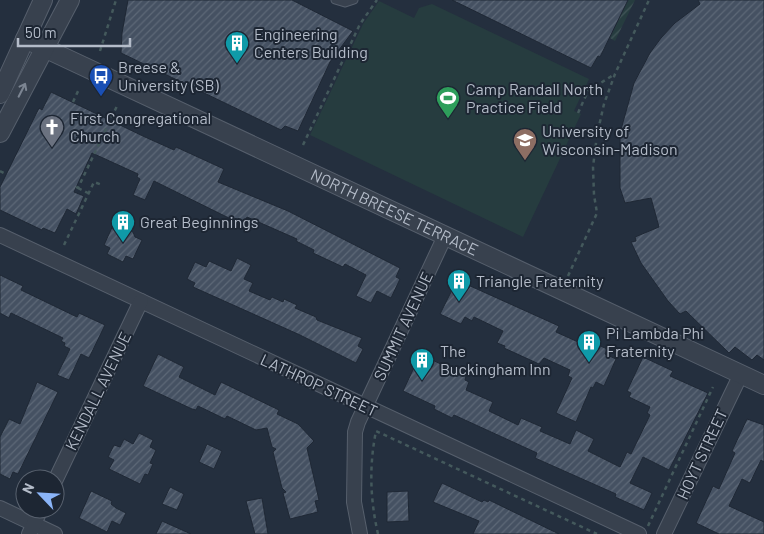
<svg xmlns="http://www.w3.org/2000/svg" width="764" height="534" viewBox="0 0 764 534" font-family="Barlow,sans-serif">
	<defs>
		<pattern id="garden-furrows" width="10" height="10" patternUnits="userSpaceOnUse" patternTransform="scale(1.25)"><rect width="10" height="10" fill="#263c3f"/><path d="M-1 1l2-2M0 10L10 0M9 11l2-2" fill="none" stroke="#435659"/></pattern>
		<pattern id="building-hatch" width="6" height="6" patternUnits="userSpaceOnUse" patternTransform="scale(1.25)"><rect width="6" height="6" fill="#455162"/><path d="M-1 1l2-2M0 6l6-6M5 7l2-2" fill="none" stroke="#5d6877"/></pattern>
	</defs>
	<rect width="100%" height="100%" fill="#242f3e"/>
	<polygon fill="url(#garden-furrows)" points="628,0 635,0 615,41 610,38"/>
	<polygon fill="#263c3f" points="379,1 414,18 419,8 432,4 589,79 574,111 581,114 523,237 310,135 363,24"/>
	<g fill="url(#building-hatch)" stroke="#1f2835">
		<polygon points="128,0 292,0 353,31 330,62 298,131 285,126 281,130 121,53 122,33"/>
		<polygon points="452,0 628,0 600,57 598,56 591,68"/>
		<polygon points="698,0 764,0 764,360 757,355 752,360 735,347 729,353 686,311 680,314 668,301 641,263 631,242 636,241 635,237 659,227 651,198 625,203 620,188 620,133 634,83 650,53 661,38 675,23 700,4"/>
		<polygon points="51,92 145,137 174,150 176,147 224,169 218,182 288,211 400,268 396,277 400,279 391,298 377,291 371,303 356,296 366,275 345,264 343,267 313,253 314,250 296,241 297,239 247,217 243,225 154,181 145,200 133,195 140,179 137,177 138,174 92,153 74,192 84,196 76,214 67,209 55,233 43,228 42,230 0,210 0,187 39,108 42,110"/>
		<polygon points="114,223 133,232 135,237 142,240 133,259 126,256 123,262 107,254 110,248 104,245"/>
		<polygon points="237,258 251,265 244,279 253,283 249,291 270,300 272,297 283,302 284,299 297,305 295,308 316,317 317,320 362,338 358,346 363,349 356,363 300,335 193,287 195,283 187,279 195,262 206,267 209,261 231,271"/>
		<polygon points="0,275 23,286 21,290 77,317 79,313 105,325 89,358 81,354 69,380 57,375 70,349 64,346 65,343 61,341 63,338 11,313 9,318 0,313"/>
		<polygon points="457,280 559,326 556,332 587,346 590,341 607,349 605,354 616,359 604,386 596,382 593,388 591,387 576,422 556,413 572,378 568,376 570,370 544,358 539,364 504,348 505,346 497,343 503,331 474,317 472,321 465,317 461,324 440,314"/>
		<polygon points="158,354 184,367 179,377 215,395 221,382 279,410 277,414 298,424 314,441 307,448 319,500 315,501 318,512 290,519 283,493 286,492 282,488 273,452 276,449 272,447 267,428 256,430 227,416 225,419 198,406 196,410 192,409 143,386"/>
		<polygon points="426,357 466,376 465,380 469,382 466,390 493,402 489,411 518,425 521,418 542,427 540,431 570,444 576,430 594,439 588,451 620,467 627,452 631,454 650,415 647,413 650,407 629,397 631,393 627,391 643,357 673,371 670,376 708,393 669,470 643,457 630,483 652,493 644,510 615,497 616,494 535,458 537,453 454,415 452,418 434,409 435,406 403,391 418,359 423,362"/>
		<polygon points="37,382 58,392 18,474 13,472 10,479 0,474 0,437 9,419 20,424"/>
		<polygon points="747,419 764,425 764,462 761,460 750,483 742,479 729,506 764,522 764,534 719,534 696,523 713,486 719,489 735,453 732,451"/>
		<polygon points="139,433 153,440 150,447 156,450 150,463 153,464 148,475 145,474 140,484 109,469 114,460 108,457 114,445 120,447 124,439 133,444"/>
		<polygon points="207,444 222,451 214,469 199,462"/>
		<polygon points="442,483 482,502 484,500 488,502 489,500 559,534 473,534 479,521 433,502"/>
		<polygon points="170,487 184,494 177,510 162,504"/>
		<polygon points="91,491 112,501 111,504 116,508 126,513 120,525 112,521 107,532 79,518"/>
		<polygon points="408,491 409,521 387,522 387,492"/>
		<polygon points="262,498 268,534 255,534 246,501"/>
		<polygon points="162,521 191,534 156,534"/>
	</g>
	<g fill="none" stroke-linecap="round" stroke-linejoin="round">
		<g stroke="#565f6c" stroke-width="9">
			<polyline id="service" points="335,0 345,3 354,0"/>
		</g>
		<g stroke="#565f6c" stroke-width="16">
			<g id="minor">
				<polyline points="0,235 639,534"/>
				<polyline points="55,481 141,301"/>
				<polyline points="0,508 55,534"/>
				<polyline points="29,534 41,509"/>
				<polyline points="360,534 354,502 355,432 358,422 445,236"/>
				<polyline points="664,534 741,374"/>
			</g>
		</g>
		<g stroke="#565f6c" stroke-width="20">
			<g id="tertiary">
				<path id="s1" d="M 25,39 L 764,385"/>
				<polyline points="0,94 43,0"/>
				<polyline points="0,133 70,0"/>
			</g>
		</g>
		<g stroke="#44595c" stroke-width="2.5" stroke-dasharray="4 4" stroke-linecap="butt">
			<polyline points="100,51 116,0"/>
			<polyline points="73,102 79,89"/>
			<polyline points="578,113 588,91 615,74"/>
			<polyline points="303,145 360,24 377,0"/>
			<polyline points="0,171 6,174"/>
			<polyline points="76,187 78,188 117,106"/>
			<polyline points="78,188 88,193"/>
			<polyline points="64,245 94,182 102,185"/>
			<polyline points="568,276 597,213 594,195 593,167 597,135 604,104 615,74 649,0"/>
			<polyline points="648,526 713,387"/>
			<path d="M 378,534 C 370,499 369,466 376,431 L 597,534"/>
		</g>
		<use href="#service" stroke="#38414e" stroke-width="7"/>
		<use href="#minor" stroke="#38414e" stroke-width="14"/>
		<use href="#tertiary" stroke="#38414e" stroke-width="18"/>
	</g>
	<defs><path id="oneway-shaft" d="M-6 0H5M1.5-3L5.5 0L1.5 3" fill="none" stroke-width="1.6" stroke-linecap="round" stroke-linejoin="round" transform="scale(1.25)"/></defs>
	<use stroke="#7c8592" href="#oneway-shaft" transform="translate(22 90) rotate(-63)"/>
	<defs>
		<g id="building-pin" transform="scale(1.25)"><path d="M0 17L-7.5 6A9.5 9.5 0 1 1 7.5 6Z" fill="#0f9aa8" stroke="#1d2633"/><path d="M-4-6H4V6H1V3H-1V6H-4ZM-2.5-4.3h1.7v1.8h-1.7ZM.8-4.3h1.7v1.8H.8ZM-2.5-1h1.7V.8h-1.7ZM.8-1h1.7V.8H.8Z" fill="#fff"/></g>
		<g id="bus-pin" transform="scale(1.25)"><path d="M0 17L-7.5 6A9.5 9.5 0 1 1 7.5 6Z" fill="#1a4fb4" stroke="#1d2633"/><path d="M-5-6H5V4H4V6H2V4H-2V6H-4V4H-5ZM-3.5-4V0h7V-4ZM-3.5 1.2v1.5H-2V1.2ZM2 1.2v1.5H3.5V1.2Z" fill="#fff"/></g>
		<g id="stadium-pin" transform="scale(1.25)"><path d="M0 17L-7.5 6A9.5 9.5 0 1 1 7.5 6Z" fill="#2e9e5b" stroke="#1d2633"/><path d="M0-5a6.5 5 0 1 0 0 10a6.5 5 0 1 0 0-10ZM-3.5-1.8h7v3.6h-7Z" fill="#fff"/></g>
		<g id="church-pin" transform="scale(1.25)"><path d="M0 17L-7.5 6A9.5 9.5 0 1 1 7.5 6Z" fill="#6b7280" stroke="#1d2633"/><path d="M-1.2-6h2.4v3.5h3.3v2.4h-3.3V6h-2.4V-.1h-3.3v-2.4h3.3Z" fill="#fff"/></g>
		<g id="university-pin" transform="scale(1.25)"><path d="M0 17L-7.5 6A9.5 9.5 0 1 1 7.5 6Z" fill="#8d6e63" stroke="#1d2633"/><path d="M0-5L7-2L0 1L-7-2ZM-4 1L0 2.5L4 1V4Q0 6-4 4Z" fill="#fff"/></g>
	</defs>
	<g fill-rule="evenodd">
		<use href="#building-pin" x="237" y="43"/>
		<use href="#bus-pin" x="101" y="76"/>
		<use href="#stadium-pin" x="448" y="98"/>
		<use href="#church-pin" x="52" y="127"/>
		<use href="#university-pin" x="525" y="140"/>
		<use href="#building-pin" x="123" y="222"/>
		<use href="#building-pin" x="459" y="281"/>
		<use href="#building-pin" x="589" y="342"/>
		<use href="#building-pin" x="422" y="360"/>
	</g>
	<g text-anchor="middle" stroke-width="4" stroke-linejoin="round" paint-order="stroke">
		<g font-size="16" fill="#b4bcc9" stroke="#1d2633" text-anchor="start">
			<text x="254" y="40">Engineering<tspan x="254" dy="18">Centers Building</tspan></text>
			<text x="118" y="73">Breese &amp;<tspan x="118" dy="18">University (SB)</tspan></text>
			<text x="466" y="95">Camp Randall North<tspan x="466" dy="18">Practice Field</tspan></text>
			<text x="70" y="124">First Congregational<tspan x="70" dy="18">Church</tspan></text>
			<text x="542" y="137">University of<tspan x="542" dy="18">Wisconsin-Madison</tspan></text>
			<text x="140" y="228">Great Beginnings</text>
			<text x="476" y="287">Triangle Fraternity</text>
			<text x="606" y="339">Pi Lambda Phi<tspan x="606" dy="18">Fraternity</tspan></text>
			<text x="440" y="357">The<tspan x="440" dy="18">Buckingham Inn</tspan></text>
		</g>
		<g font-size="16" fill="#b4bcc9" stroke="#1d2633">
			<text dy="6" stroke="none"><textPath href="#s1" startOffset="408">NORTH BREESE TERRACE</textPath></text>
			<text transform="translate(403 326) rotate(-65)" y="6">SUMMIT AVENUE</text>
			<text transform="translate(319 385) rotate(25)" y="6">LATHROP STREET</text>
			<text transform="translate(98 391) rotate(-64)" y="6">KENDALL AVENUE</text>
			<text transform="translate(702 454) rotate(-65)" y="6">HOYT STREET</text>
		</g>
	</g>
	<g transform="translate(40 494) rotate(295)"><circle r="24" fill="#1d2633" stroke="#59626f"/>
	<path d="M0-4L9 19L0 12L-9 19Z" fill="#8ab4f8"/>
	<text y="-8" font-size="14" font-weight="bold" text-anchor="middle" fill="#b4bcc9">N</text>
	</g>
	<path d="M18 38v8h112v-8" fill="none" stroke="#b4bcc9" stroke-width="2.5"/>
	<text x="25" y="38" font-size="15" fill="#b4bcc9" stroke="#1d2633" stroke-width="4" paint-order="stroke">50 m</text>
</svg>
